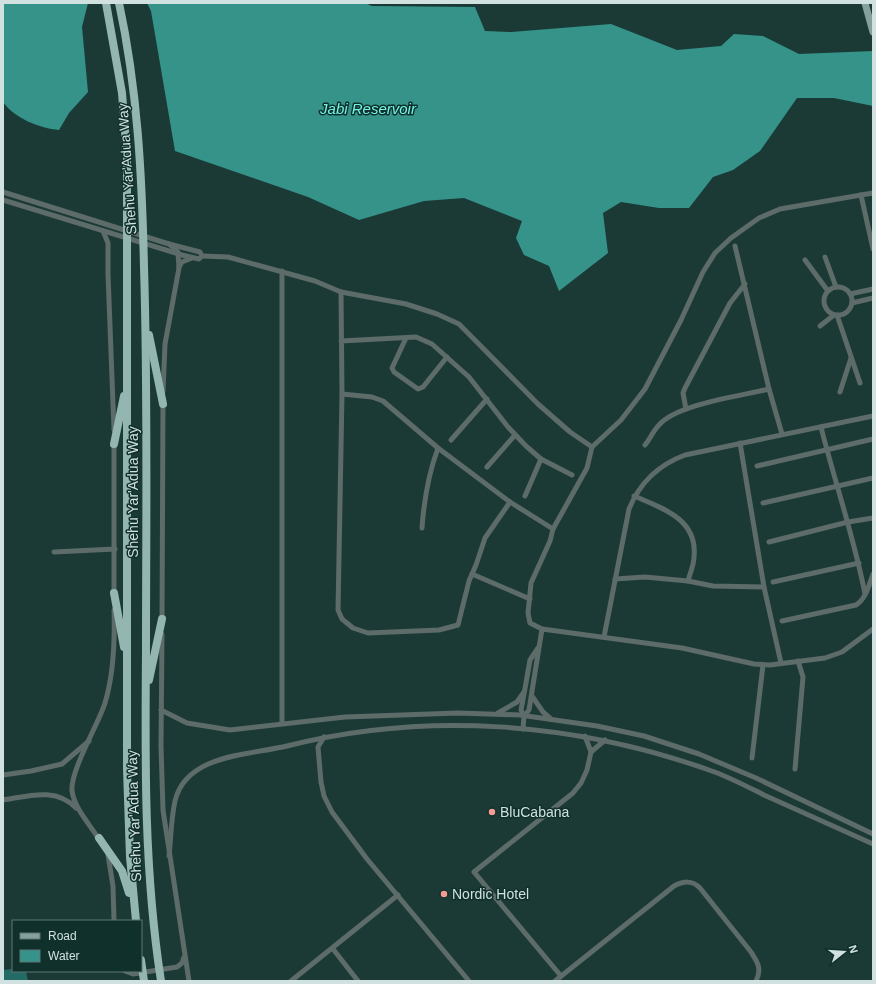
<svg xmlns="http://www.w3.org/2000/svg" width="876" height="984" viewBox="0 0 876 984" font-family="Arial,sans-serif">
	<rect width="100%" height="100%" fill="#1b3a36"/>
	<polygon fill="#236b64" points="13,969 13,971 26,971 28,981 3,981 3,970"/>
	<g fill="#35938a">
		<path d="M 3,3 L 88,3 L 82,27 L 88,92 L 69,113 L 59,130 C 40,128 15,119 3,102 Z"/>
		<polygon points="147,3 365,3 372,6 475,7 485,31 511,32 611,24 677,50 721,46 734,34 763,36 799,54 873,51 873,106 834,98 797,98 760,151 733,170 713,177 689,208 659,208 621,202 603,213 608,253 559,291 549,266 524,255 516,238 522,221 464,198 424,201 359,220 308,197 175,151 151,11"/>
	</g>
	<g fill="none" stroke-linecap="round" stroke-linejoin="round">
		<g stroke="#5d6b69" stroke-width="5">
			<polyline points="3,192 169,244 200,252 202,256 199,259 182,255 3,200"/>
			<polyline points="873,193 861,195 873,249"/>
			<polyline points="103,231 108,243 108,274 114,430"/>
			<polyline points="735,246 769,389 782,434"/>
			<polyline points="202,256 228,257 315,281 341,292 406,304 437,314 459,324 538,404 570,432 592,447"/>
			<polyline points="825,257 836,287"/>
			<polyline points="805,260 828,291"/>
			<polyline points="179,267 182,262 192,258"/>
			<polyline points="282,271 282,723"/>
			<circle cx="838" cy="301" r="14"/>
			<polyline points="341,292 342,394 338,610 342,619 353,628 368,633 439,630 458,625 469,581 476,565 485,538 510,502"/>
			<polyline points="850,294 873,289"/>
			<polyline points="852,303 873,298"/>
			<polyline points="837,315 860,383"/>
			<polyline points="820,326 834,315"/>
			<polyline points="406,338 392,368 394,372 418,389 423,387 447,357"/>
			<polyline points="341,341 416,337 432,344 469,377 508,427 526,446 541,459 572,475"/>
			<polyline points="163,392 165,344 179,268 178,252 169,244"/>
			<polyline points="840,392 851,358"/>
			<polyline points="342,394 372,397 383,401 438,448 510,502 553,529"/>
			<polyline points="686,409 683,393 685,388 730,303 745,284"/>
			<path d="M 821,427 C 835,483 854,537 865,594"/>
			<polyline points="451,440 487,399"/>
			<polyline points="740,443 764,587 781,663"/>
			<path d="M 645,445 C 650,439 653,431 659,425 C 677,404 741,396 769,389"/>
			<polyline points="757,466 873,439"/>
			<polyline points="487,467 515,435"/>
			<polyline points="525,496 541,459"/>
			<path d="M 634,496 C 662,508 698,519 694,557 C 694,565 690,573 688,581"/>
			<polyline points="763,503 873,478"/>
			<path d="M 422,528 C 424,500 428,475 438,448"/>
			<polyline points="769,542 848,522 873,518"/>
			<polyline points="54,552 115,549"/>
			<polyline points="472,574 530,599"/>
			<polyline points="615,579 645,577 688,581 713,586 764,587"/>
			<polyline points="773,582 859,563"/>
			<polyline points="114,596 114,442"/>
			<path d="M 782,621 L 856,605 C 866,599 869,585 873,574"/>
			<polyline points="162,622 163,402"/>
			<polyline points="542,629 530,623 528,613 531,583 550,541 553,529 587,468 592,447 621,420 645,389 681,320 703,272 715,253 731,238 759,218 780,209 861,195"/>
			<polyline points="162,634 161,746 163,810 189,981"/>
			<path d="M 604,637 L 629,509 C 640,482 658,465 685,455 L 873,416"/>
			<polyline points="532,696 543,712 551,719"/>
			<polyline points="161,710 187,723 230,730 345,717 458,713 520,715 597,726 644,736 699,754 756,778 873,834"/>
			<polyline points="498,713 517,702 524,692"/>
			<polyline points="524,716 529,710 542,629 682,648 754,664 770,665 825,658 842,652 873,629"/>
			<polyline points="523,729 524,716 521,710 526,683 530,660 538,648"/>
			<polyline points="585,736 591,752"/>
			<polyline points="324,737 318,747 321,782 324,796 332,812 367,859 469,981"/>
			<polyline points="752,758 763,665"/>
			<polyline points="795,769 803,677 798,661"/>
			<polyline points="3,775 31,771 62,764 89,741"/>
			<path d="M 3,800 C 29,796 56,787 76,808"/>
			<path d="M 100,841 C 90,824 75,810 72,791 C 70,771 98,725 105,703 C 114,673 115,642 114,610"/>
			<polyline points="108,855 113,886 114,921"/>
			<path d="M 169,856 C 171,838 171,819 175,801 C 186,754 250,755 287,746 C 426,711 574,722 709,770 C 727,776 746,786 764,795 C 800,811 837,828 873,844"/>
			<polyline points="333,949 358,981"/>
			<polyline points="125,971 133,974 177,967 182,963 184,957"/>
			<polyline points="561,976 474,872 573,793 581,783 587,770 591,752 605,740"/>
			<polyline points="291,981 398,895"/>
			<path d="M 555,981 L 674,886 C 684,881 692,880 700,888 L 751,952 C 758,963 762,969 756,981"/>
		</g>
		<polyline stroke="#85a19d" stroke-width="7" points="865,3 873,32"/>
		<g stroke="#94b6b1" stroke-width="8">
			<polyline points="106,3 122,93 127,156 127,769 130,857 136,921"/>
			<path d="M 119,3 C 138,91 142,178 144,267 C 148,395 146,524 146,652 C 145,762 144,871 161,981"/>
			<polyline points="149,335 163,404"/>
			<polyline points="114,444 124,396"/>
			<polyline points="114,593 124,647"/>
			<polyline points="149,680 162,619"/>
			<polyline points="99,838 122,871 129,893"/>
			<polyline points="141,960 144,981"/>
		</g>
	</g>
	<g fill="#f59c92" stroke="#10302c" stroke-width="1.5">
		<circle cx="492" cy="812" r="4"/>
		<circle cx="444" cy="894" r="4"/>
	</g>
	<g text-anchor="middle" stroke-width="3" stroke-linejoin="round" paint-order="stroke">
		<g font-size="14" fill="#d0e1df" stroke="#10302c">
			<text transform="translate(127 169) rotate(-94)" y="5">Shehu Yar'Adua Way</text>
			<text transform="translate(133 492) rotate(-90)" y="5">Shehu Yar'Adua Way</text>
			<text transform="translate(134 816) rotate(-92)" y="5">Shehu Yar'Adua Way</text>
		</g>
		<g font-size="14" fill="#d0e1df" stroke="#10302c" text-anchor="start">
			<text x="500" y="817">BluCabana</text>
			<text x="452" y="899">Nordic Hotel</text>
		</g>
		<g font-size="15" font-style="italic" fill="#71f6e7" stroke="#10302c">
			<text x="368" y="114">Jabi Reservoir</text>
		</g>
	</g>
	<rect width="876" height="984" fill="none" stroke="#d0e1df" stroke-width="8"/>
	<rect x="12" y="920" width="130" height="52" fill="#10302c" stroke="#5d7774"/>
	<rect x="20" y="933" width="20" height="6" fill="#85a19d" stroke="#5d7774"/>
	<text x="48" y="940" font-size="12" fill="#d0e1df">Road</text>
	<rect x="20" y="950" width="20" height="12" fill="#35938a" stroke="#5d7774"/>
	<text x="48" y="960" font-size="12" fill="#d0e1df">Water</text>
	<g transform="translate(844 952) rotate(73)" stroke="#10302c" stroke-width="3" paint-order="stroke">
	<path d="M0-3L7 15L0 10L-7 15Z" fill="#d0e1df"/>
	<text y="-6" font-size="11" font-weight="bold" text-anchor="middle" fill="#d0e1df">N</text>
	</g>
</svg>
